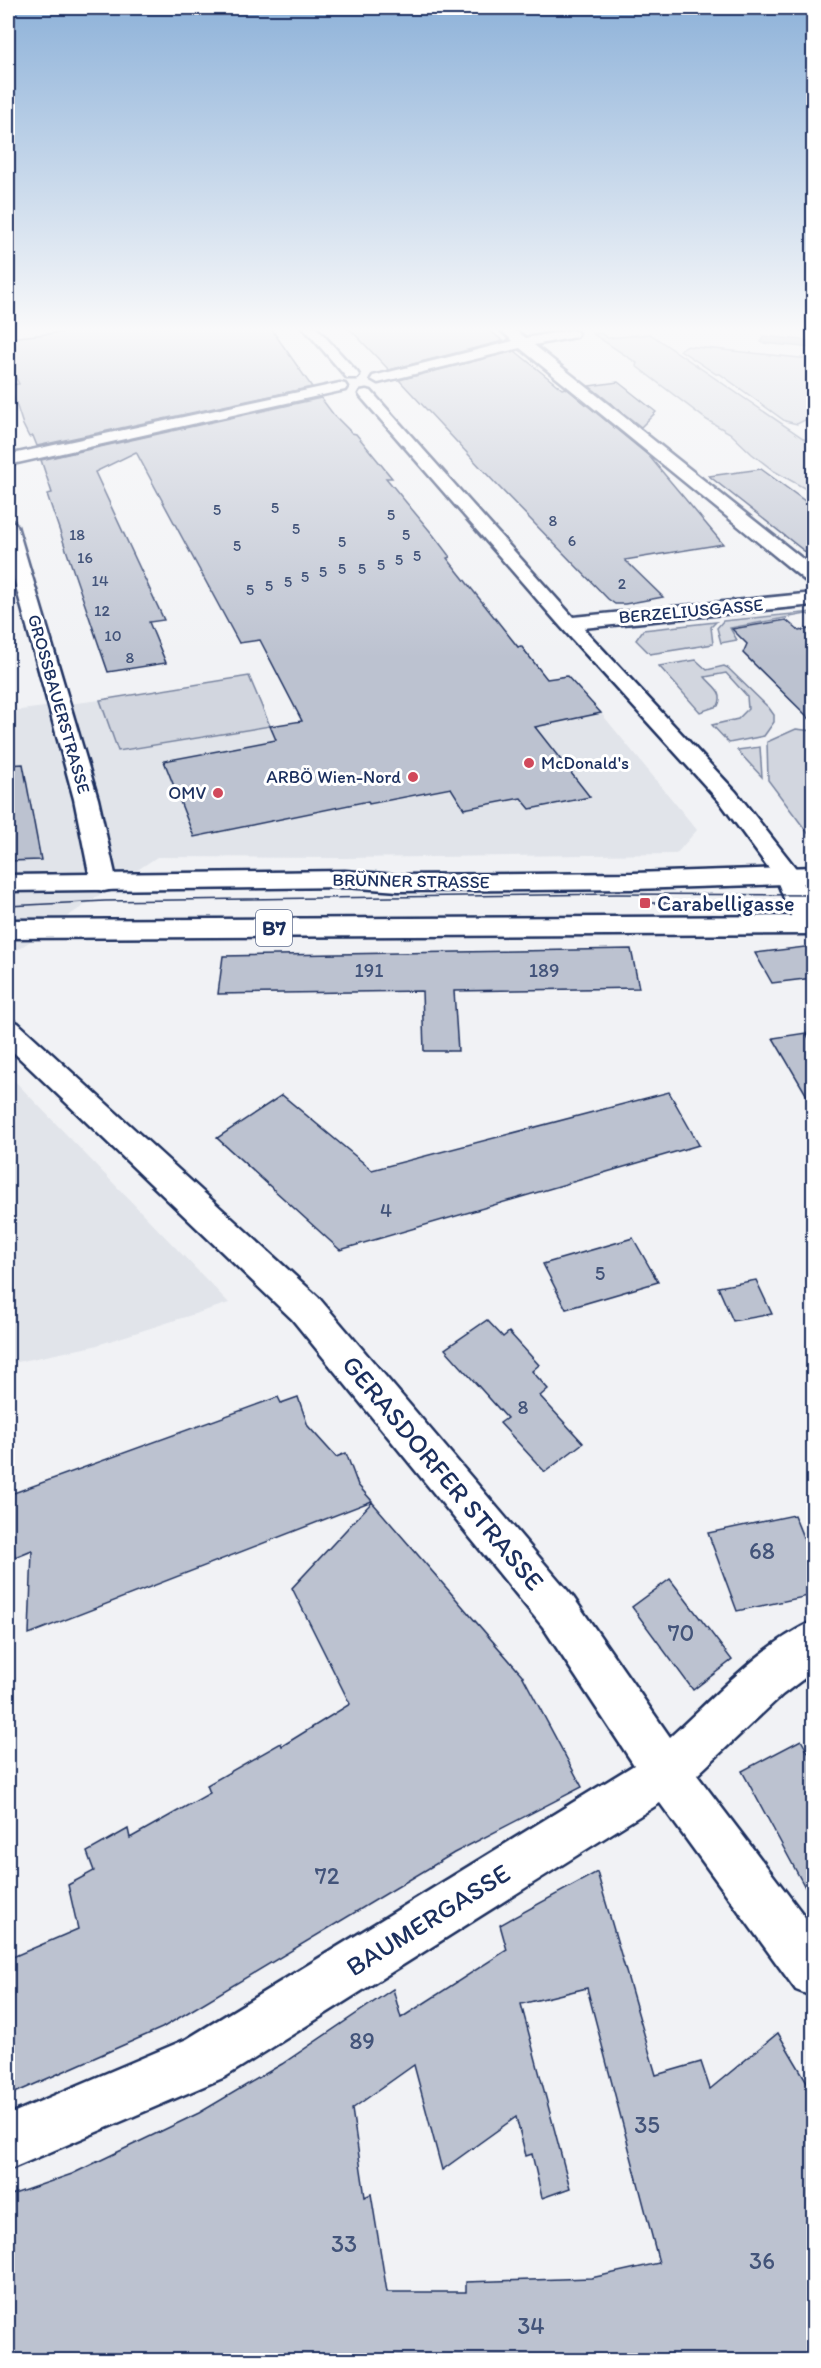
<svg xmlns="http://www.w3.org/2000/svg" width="821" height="2368" viewBox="0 0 821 2368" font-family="Itim,sans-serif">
	<rect width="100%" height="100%" fill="#f1f2f5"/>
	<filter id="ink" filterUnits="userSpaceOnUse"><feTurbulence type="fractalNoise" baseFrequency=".0167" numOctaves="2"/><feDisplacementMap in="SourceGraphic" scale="12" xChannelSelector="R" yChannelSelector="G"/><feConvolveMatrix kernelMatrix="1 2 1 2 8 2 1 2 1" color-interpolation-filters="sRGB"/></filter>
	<g filter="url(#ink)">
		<g fill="#e1e4ea">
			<polygon points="567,676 601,713 697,830 676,854 341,858 157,857 8,956 8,691 13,711 100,700 119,751"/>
			<polygon points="8,1074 229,1303 94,1346 8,1364"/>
		</g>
		<g fill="#d2d6df" stroke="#76829e" stroke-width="1.5">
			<polygon points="600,333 608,338 650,334 813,445 813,493 774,471 752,454 730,433 707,420 636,366 637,363 593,334"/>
			<polygon points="686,346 809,359 808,365 813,365 813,416 797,424 785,421 720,374 716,374 680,350"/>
			<polygon points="813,612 813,616 806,614 730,628 737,640 721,643 717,628 723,621"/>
			<polygon points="716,622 711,627 713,644 650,654 636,640 643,630"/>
			<path d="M 696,660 L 707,670 L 724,666 L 728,668 L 769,708 L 774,715 L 774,722 L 764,736 L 729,743 L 712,725 L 738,719 L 748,709 L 747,696 L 726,673 L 705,677 C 713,687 725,692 718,706 L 700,712 L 659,666 Z"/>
			<polygon points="249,676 270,726 118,751 100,700"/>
			<polygon points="796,729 813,731 813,840 768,780 767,742"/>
			<polygon points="760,747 762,777 737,750"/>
		</g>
		<polygon fill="#a8b0c2" stroke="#707c9a" stroke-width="1.5" points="763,336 813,341 813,348 763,343 761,342"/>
		<g fill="#bcc2d0" stroke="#1b2f5e" stroke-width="1.5" fill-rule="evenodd">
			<polygon points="114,327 270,327 312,387 37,446 33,436 29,437 23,425 10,385 19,384 8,363 8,338"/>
			<polygon points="348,327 485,327 503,341 389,370"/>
			<polygon points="515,351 562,389 566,388 649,456 723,544 625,560 663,597 625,604 615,604 608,599 496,484 399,380"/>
			<polygon points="618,382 656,412 641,427 589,386"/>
			<polygon points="321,398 333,414 352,433 356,434 392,478 386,478 434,536 450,557 447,558 518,647 521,646 547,679 567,676 601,713 535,727 590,797 530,809 521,798 464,809 451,788 369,804 368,801 194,837 164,761 276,740 270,726 302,721 260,640 239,643 136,452 95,472 164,620 149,622 166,663 108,672 47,494 52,493 41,460"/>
			<polygon points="761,469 813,507 813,558 709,476"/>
			<polygon points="786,620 799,631 813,628 813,722 743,653 747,644 732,629"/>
			<polygon points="23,764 41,860 8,861 8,765"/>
			<polygon points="813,946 813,978 772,983 755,953"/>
			<polygon points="631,949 639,988 454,991 458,1051 424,1051 422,991 218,994 223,956"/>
			<polygon points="806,1033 813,1045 813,1106 773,1038"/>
			<polygon points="669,1092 699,1145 340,1250 217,1138 282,1095 372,1170"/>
			<polygon points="633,1238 658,1282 566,1309 543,1264"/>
			<polygon points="756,1280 772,1314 733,1321 718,1287"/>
			<polygon points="487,1320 503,1337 509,1332 539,1365 532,1371 548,1389 540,1396 583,1443 545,1472 500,1423 507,1418 445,1349"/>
			<polygon points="278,1397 281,1403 298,1397 308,1426 336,1457 346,1453 358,1485 372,1501 29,1634 32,1550 15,1557 8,1513 8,1495"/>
			<polygon points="372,1502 522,1675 582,1787 454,1853 162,2028 8,2096 8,1959 78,1929 68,1885 94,1871 87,1852 128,1829 130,1838 210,1793 207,1785 281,1743 282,1746 350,1704 292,1588"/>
			<polygon points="794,1515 813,1562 813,1595 737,1611 708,1533"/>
			<polygon points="670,1579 732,1660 693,1690 632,1607"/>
			<polygon points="801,1740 813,1761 813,1902 742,1771"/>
			<path d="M 597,1872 L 656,2075 L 701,2062 L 710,2089 L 778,2033 L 813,2092 L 813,2361 L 8,2361 L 8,2221 L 11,2195 L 72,2174 L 199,2113 L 282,2064 L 393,1989 L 401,2018 L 507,1950 L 500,1925 ZM 587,1988 L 659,2263 L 591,2278 L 466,2282 L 466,2292 L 387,2292 L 371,2194 L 365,2197 L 352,2109 L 414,2065 L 442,2170 L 516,2117 L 526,2156 L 532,2154 L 542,2198 L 570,2188 L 521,2004 Z"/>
		</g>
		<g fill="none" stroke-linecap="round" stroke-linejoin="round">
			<g stroke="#1b2f5e" stroke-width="5">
				<g id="minor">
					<polygon points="303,327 316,327 357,372 359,375 357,378 347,378"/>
					<polygon points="497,327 511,327 526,338 571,330 576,331 578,334 576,337 534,345 814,568 814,584 807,582 520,348 378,383 371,379 373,376 513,341"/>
					<polygon points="340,383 345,384 347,387 345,390 8,465 8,455"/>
					<polygon points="366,390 371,391 573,617 814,593 814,605 583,628 736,792 798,871 814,907 814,932 807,934 797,931 776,878 720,802 561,627 361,397 359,394 361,391"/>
					<polygon points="8,521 14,522 17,526 98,799 117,883 113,889 104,891 95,889 91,883 74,799 8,557"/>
					<path d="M 8,1020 L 18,1023 L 318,1297 L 573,1597 L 670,1737 C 711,1700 763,1643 814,1621 L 814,1671 L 782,1695 L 697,1775 L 814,1929 L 814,1997 L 796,1990 L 660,1803 L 225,2077 L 8,2170 L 8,2115 L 187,2039 L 634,1765 L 543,1627 L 292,1319 L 8,1047 Z"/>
				</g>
			</g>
			<g stroke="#1b2f5e" stroke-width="5">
				<g id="major">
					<polygon points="814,867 814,883 634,889 398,891 345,887 8,891 8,875 345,871 398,875 634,873"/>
					<polygon points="814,916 814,934 8,938 8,920"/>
				</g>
			</g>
			<use href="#minor" fill="#fff" fill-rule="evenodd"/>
			<use href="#major" fill="#fff" fill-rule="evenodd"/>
			<g stroke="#1b2f5e" stroke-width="1.5">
				<polyline points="646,903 745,903"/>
				<polyline points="8,906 105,901 616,894 814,895"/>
			</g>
		</g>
	</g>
	<linearGradient id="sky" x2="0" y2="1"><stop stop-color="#8eb2d9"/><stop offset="0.5" stop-color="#f9f9fa"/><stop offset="1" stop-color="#f9f9fa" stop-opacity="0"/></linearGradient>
	<rect width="821" height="658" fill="url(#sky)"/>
	<g fill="#d1495b" stroke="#fff" stroke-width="2">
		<circle cx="529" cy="763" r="6"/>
		<circle cx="413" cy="777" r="6"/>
		<circle cx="218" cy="793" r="6"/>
		<rect x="639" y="897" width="12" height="12" rx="3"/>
	</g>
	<g text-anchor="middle" stroke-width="6" stroke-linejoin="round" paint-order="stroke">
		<g font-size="16" fill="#43547a">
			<text x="275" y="513">5</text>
			<text x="217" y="515">5</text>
			<text x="391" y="520">5</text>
			<text x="553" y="526">8</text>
			<text x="296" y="534">5</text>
			<text x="77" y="540">18</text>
			<text x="406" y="540">5</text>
			<text x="572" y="546">6</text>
			<text x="342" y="547">5</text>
			<text x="237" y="551">5</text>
			<text x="417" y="561">5</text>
			<text x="85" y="563">16</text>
			<text x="399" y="565">5</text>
			<text x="381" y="570">5</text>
			<text x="342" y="574">5</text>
			<text x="362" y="574">5</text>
			<text x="323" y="577">5</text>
			<text x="305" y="582">5</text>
			<text x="100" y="586">14</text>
			<text x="288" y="587">5</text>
			<text x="622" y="589">2</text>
			<text x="269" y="591">5</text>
			<text x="250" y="595">5</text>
			<text x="102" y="616">12</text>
			<text x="113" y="641">10</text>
			<text x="130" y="663">8</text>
		</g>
		<g font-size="18" fill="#1b2f5e" stroke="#fff">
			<text transform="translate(691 611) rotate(-5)" y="6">BERZELIUSGASSE</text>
			<text transform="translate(59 704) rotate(74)" y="6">GROSSBAUERSTRASSE</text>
			<text transform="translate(411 881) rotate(1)" y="6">BRÜNNER STRASSE</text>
		</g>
		<g font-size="18" fill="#1b2f5e" stroke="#fff" text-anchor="end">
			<text x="541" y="769" text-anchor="start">McDonald's</text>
			<text x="401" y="783">ARBÖ Wien-Nord</text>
			<text x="206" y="799">OMV</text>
		</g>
		<g font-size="20" fill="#43547a">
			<text x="369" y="977">191</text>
			<text x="544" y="977">189</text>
			<text x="386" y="1217">4</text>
			<text x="600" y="1280">5</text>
			<text x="523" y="1414">8</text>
		</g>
		<rect fill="#fff" stroke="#5f6d8e" stroke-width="1.5" x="256" y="910" width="36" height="36" rx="4.5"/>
		<g font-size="21" font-weight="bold" fill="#1b2f5e">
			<text x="274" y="935">B7</text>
		</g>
		<g font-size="22" fill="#1b2f5e" stroke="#fff" text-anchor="start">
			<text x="657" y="911">Carabelligasse</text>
		</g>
		<g font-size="24" fill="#43547a">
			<text x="762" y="1559">68</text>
			<text x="681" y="1641">70</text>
			<text x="327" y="1884">72</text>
			<text x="362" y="2049">89</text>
			<text x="647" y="2133">35</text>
			<text x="344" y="2252">33</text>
			<text x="762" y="2269">36</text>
			<text x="531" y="2334">34</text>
		</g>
		<g font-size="27" fill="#1b2f5e" stroke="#fff">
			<text transform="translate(443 1473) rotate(50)" y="9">GERASDORFER STRASSE</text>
			<text transform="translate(428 1920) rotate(-32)" y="9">BAUMERGASSE</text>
		</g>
	</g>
	<rect width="821" height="2368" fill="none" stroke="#fff" stroke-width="30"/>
	<rect x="15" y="15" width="791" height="2338" fill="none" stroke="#1b2f5e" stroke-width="2" filter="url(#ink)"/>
</svg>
